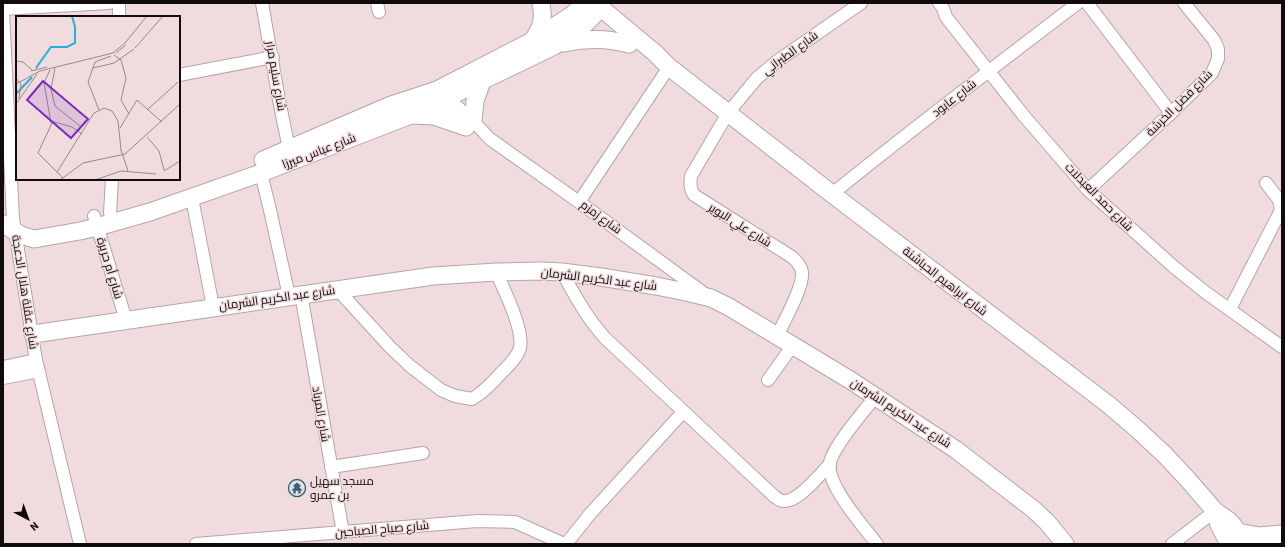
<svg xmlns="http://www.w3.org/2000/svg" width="1285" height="547" viewBox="0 0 1285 547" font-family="'Source Sans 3',Cairo,sans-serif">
	<rect width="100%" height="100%" fill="#f0dcdf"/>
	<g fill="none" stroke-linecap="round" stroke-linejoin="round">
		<g stroke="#b7a4a7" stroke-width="14">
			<g id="street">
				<polyline points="262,3 279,100 289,149"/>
				<polyline points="377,3 379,12"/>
				<polyline points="939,3 943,8 946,17 1024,116 1088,190 1174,267 1205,292 1282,347"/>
				<polyline points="1087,3 1171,113"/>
				<polyline points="3,9 109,3"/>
				<polyline points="3,11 13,219 36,360 80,544"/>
				<polyline points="119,17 119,3"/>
				<polyline points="179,75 273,57"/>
				<polyline points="442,93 473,121 490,139 579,202 705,294"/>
				<polyline points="437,95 449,110 463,124"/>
				<polyline points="261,173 270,210 289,296"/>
				<polyline points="1088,190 1171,113 1212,73 1218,59 1218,49 1214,40 1184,3"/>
				<path d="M 832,194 C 912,129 995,66 1078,3"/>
				<polyline points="192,198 213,307"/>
				<polyline points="579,202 669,67"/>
				<polyline points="110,213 112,179"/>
				<polyline points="94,216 126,320"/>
				<path d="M 562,272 C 575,296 587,318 605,338 L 775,497 C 777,498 780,501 783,501 C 798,503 820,474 830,464"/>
				<path d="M 338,290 L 390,347 L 410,366 L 441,390 L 455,396 L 472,399 C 484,392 493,382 502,372 C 509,365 517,358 520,348 C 524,329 504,290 496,272"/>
				<polyline points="301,294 343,533"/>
				<polyline points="1230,309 1281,210 1279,200 1266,183"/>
				<path d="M 777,336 C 784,321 804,287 802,272 C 801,265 796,261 792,257 L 694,195 C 690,189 690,184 691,176 L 728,113 L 757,78 L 776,62 L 861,3"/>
				<polyline points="3,367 36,360"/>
				<polyline points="3,378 39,371"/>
				<polyline points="768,380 793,345"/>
				<path d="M 876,396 C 863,412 835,444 830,462 C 825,484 864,527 877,544"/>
				<polyline points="331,467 423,453"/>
				<polyline points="196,544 477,521 515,522 564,544"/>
				<polyline points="566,544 590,514 683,412"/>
				<polyline points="1172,544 1215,511"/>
			</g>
		</g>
		<g stroke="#b7a4a7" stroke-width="19">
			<g id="secondary">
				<polyline points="595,3 655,53 669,67 832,194 1109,405 1137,429 1165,455 1190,482 1215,511 1228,520 1233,525 1245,544"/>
				<path d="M 533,40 C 542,27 544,19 541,3"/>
				<path d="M 564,43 C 586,38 607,38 629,44"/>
				<polyline points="413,115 434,116 466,127"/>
				<polyline points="473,121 475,101 482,81"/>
				<polyline points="263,160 391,105 437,90 532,41 572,15 585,3"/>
				<polyline points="3,224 21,235 34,239 80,231 97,227 150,212 261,173 411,115 554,46 581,28 601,8"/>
				<polyline points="33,334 433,276 496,272 541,271 562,272 601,277 656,286 686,292 711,298 729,307 850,380 955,449 1033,509 1047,522 1065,544"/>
				<polyline points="1215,511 1219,525 1229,544"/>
				<polyline points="1238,532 1259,536 1282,534"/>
			</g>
		</g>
		<use href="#street" stroke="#fff" stroke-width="12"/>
		<use href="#secondary" stroke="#fff" stroke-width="17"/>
	</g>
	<defs>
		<g id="temple-ring" transform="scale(0.9)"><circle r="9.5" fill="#f0dcdf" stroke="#29677d" stroke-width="1.5"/><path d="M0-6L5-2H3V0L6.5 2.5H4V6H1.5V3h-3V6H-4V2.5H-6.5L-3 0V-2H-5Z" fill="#29677d"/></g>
	</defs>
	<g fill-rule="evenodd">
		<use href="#temple-ring" x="297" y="488"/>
	</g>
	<g text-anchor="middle" stroke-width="3" stroke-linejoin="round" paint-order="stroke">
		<g font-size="12" fill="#120b0d" stroke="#f0dcdf">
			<text transform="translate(790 53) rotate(-36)" y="4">شارع الطبراني</text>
			<text transform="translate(276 76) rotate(80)" y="4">شارع سليم مرار</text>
			<text transform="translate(954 98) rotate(-38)" y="4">شارع عابود</text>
			<text transform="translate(1179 103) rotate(-45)" y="4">شارع فضل الخرشة</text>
			<text transform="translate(319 151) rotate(-21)" y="4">شارع عباس ميرزا</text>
			<text transform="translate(1099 197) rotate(45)" y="4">شارع حمد العبدلات</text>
			<text transform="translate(601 217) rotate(36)" y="4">شارع زمزم</text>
			<text transform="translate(740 225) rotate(32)" y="4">شارع علي البوير</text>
			<text transform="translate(110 268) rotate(73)" y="4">شارع أم حريرة</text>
			<text transform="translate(599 279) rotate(7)" y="4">شارع عبد الكريم الشرمان</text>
			<text transform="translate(945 281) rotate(38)" y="4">شارع ابراهيم الحباشنة</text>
			<text transform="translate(25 292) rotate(81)" y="4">شارع عقلة هلال الدعجة</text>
			<text transform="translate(277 298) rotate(-8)" y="4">شارع عبد الكريم الشرمان</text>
			<text transform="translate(901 413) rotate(33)" y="4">شارع عبد الكريم الشرمان</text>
			<text transform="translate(321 414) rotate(80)" y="4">شارع المرباد</text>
			<text transform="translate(382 529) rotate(-5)" y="4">شارع صياح الصباحين</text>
		</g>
		<g font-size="12" fill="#120b0d" stroke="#f0dcdf" text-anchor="start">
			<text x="310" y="485">مسجد سهيل<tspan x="310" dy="14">بن عمرو</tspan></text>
		</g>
	</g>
	<g transform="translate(16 16)">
		<rect width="164" height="164" fill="#f0dcdf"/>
		<path fill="none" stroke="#29aed8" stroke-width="2" d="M 20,52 L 35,31 L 51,31 L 59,27 L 59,11 L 56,0M 0,78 L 16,61"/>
		<path fill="none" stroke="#97888b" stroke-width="1" d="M 119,32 L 147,0M 100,37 L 110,29M 98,39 L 105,44 L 110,62 L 105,84 L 113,98M 0,45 L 7,46 L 16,54M 39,52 L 35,73 L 39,90 L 64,110M 77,52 L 98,47 L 118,33M 34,54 L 28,67 L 35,107M 15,55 L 31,51M 0,62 L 5,68 L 3,83M 0,68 L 24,55 L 97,37 L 109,27 L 131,0M 0,88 L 21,58M 83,94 L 72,66 L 79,46 L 95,40M 131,94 L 162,66M 35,105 L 56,111 L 66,118M 104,112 L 121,84 L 146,106M 131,121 L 143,135 L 148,154M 22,137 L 36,107M 22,137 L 47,162M 148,155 L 164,145M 41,156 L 78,97 L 88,92 L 96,95 L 102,105 L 105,134 L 112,155M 44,164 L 67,147 L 109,138 L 164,88M 79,164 L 105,155 L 140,158"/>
		<path fill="#7b2cbf" fill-opacity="0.15" stroke="#7b2cbf" stroke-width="2" d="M 27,65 L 72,103 L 55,122 L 11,84 Z"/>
		<rect width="164" height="164" fill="none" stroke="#120b0d" stroke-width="2"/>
	</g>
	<rect width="1285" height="547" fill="none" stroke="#120b0d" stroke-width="8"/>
	<g transform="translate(28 519) rotate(139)" stroke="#f0dcdf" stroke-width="3" paint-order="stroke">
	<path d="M0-3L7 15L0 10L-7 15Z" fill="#120b0d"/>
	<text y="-6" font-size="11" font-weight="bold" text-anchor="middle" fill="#120b0d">N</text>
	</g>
</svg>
